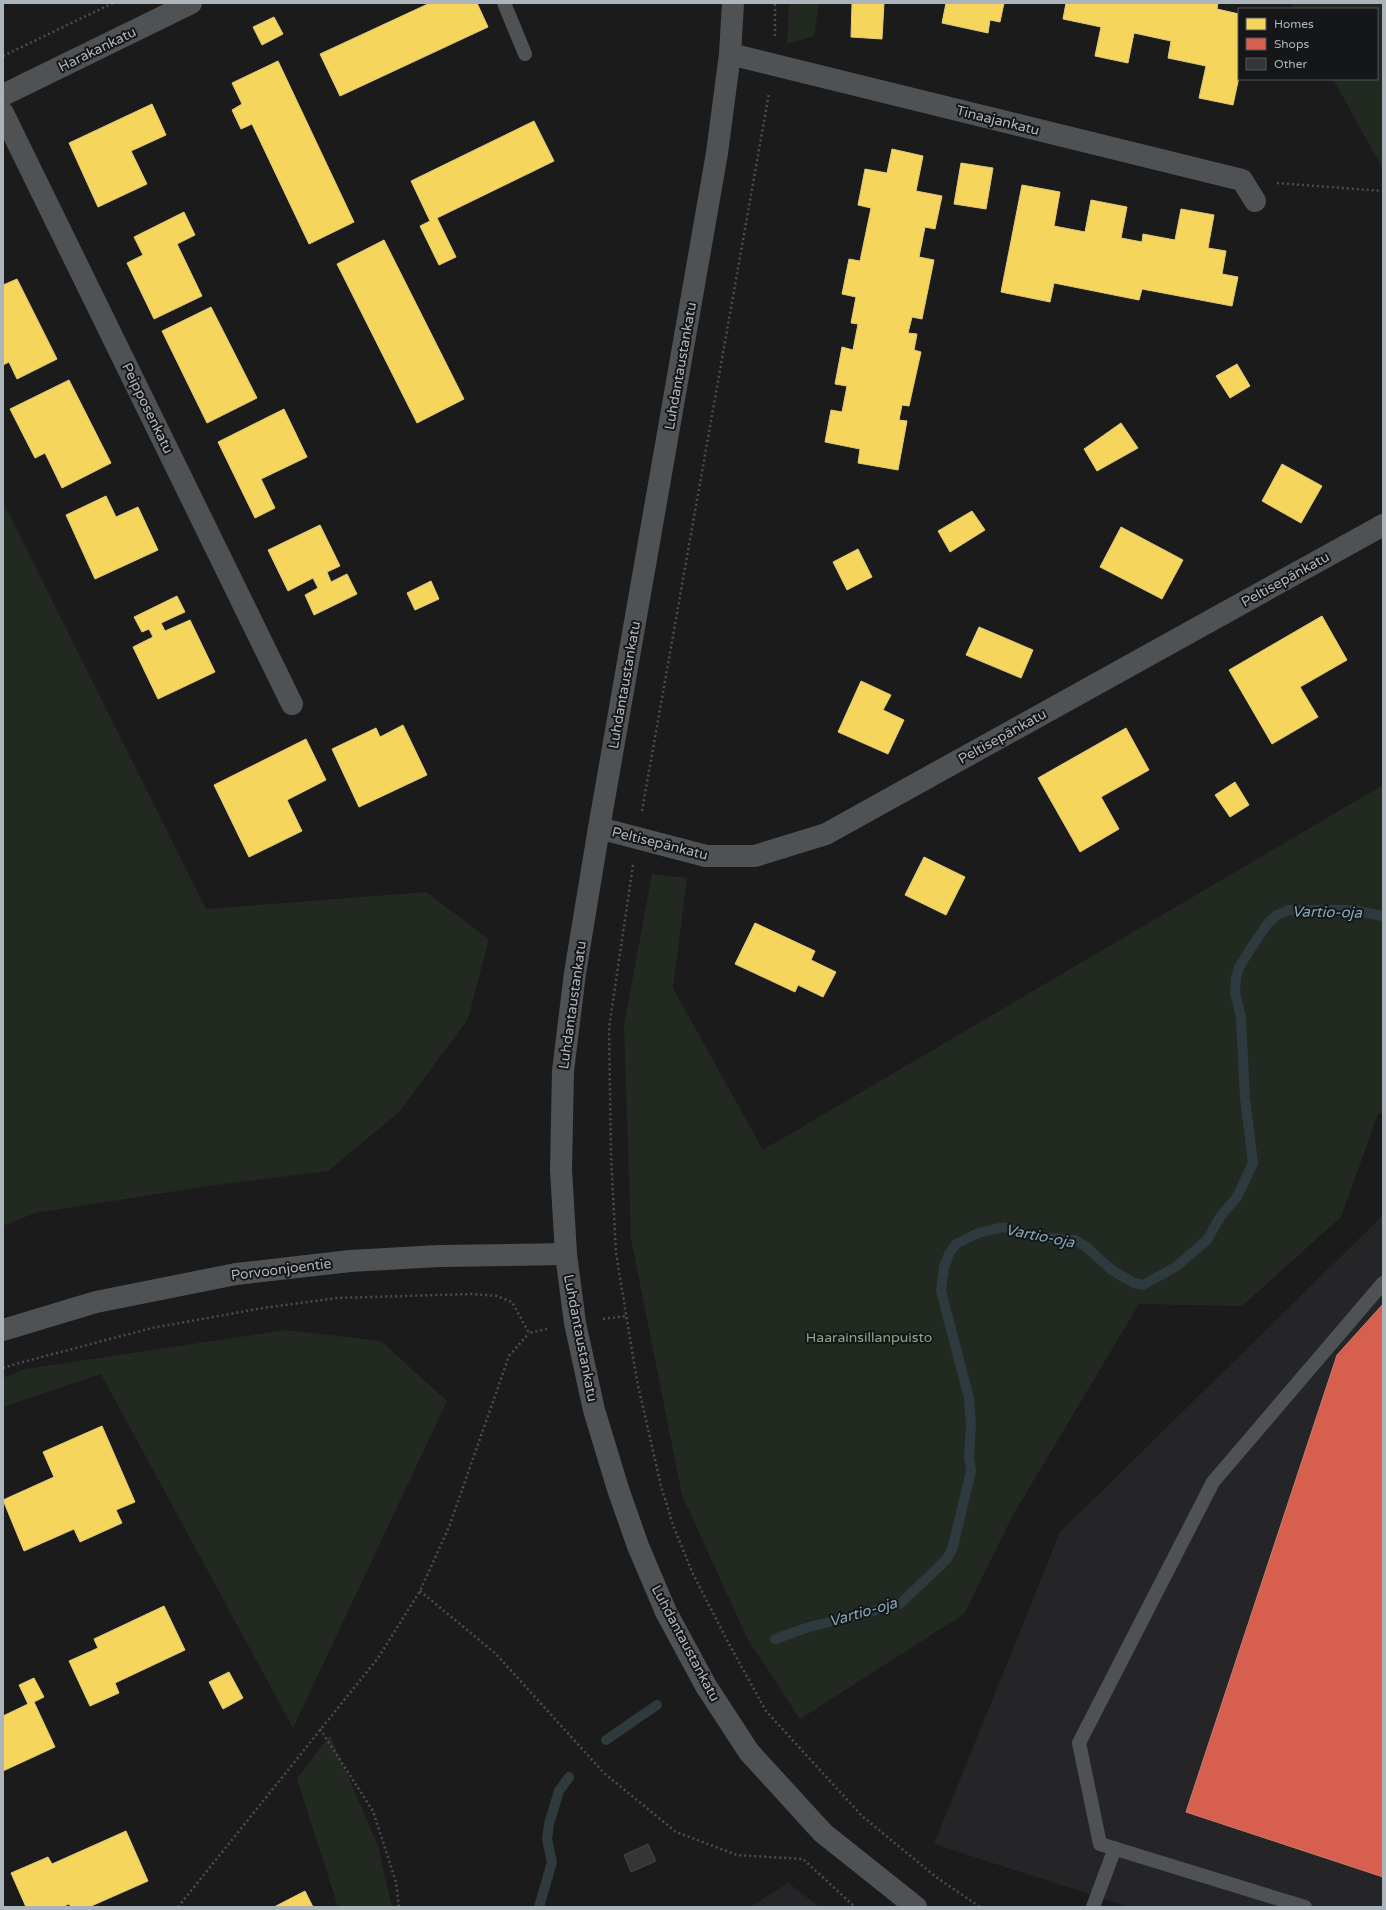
<svg xmlns="http://www.w3.org/2000/svg" width="1386" height="1910" viewBox="0 0 1386 1910" font-family="'Varela Round',sans-serif">
	<rect width="100%" height="100%" fill="#1b1b1c"/>
	<g fill="#252528">
		<polygon points="1383,1215 1383,1907 1129,1907 934,1844 1060,1532"/>
		<polygon points="788,1883 820,1907 750,1907"/>
	</g>
	<g fill="#222921">
		<polygon points="789,3 819,3 814,36 787,44"/>
		<polygon points="1291,3 1383,3 1383,169 1333,79 1377,79 1377,9 1294,9"/>
		<polygon points="3,502 206,909 426,892 489,939 468,1019 399,1112 328,1171 216,1185 35,1213 3,1226"/>
		<polygon points="1383,785 1383,1113 1378,1114 1341,1217 1242,1306 1139,1304 1013,1515 964,1614 800,1719 747,1638 682,1495 631,1239 624,1025 652,874 687,878 673,988 763,1150"/>
		<polygon points="286,1330 381,1341 447,1401 293,1728 101,1374 3,1407 3,1378 25,1369"/>
		<polygon points="330,1735 378,1846 392,1907 338,1907 297,1779"/>
	</g>
	<g fill="#f6d55c" stroke="#e0cb79">
		<polygon points="430,3 477,3 488,27 340,96 320,54"/>
		<polygon points="852,3 884,3 882,39 851,37"/>
		<polygon points="946,3 1004,3 1000,22 990,20 988,33 942,23"/>
		<polygon points="1066,3 1218,3 1217,9 1239,14 1239,77 1233,105 1199,98 1206,66 1168,58 1171,41 1134,33 1128,63 1095,56 1101,27 1063,19"/>
		<polygon points="274,17 283,34 262,45 253,27"/>
		<polygon points="278,61 354,222 309,244 252,124 241,129 232,110 242,104 232,83"/>
		<polygon points="152,104 166,135 131,151 147,184 98,207 69,143"/>
		<polygon points="534,121 554,161 437,218 456,257 439,265 420,226 430,221 411,181"/>
		<polygon points="892,149 923,156 916,191 942,196 935,229 925,227 919,257 934,260 922,319 912,317 908,333 917,334 914,350 921,352 909,406 902,405 899,420 907,421 898,470 858,463 860,449 825,442 831,410 842,412 847,386 835,384 842,347 853,350 858,324 851,323 856,297 842,294 849,259 860,261 871,208 858,205 865,169 887,173"/>
		<polygon points="961,163 993,168 986,209 954,204"/>
		<polygon points="1022,185 1060,192 1054,226 1085,232 1091,200 1127,207 1121,238 1142,242 1143,234 1175,240 1181,209 1214,215 1208,248 1226,251 1222,274 1238,277 1232,306 1142,289 1139,300 1054,283 1050,302 1001,292"/>
		<polygon points="184,212 195,235 177,244 202,296 154,319 127,263 143,255 134,237"/>
		<polygon points="384,240 464,399 417,423 337,264"/>
		<polygon points="17,279 57,359 17,379 9,362 3,365 3,285"/>
		<polygon points="211,307 257,398 207,423 162,331"/>
		<polygon points="1237,364 1250,386 1230,398 1216,376"/>
		<polygon points="69,380 111,463 62,488 45,453 35,458 10,409"/>
		<polygon points="284,409 307,457 261,479 275,508 255,518 218,442"/>
		<polygon points="1121,423 1138,448 1097,471 1084,449"/>
		<polygon points="1282,464 1322,486 1301,523 1262,501"/>
		<polygon points="106,496 116,517 138,507 158,550 95,579 66,515"/>
		<polygon points="972,511 985,530 950,552 938,531"/>
		<polygon points="320,525 340,566 327,572 331,582 347,574 357,594 314,615 305,595 318,588 313,578 288,591 268,550"/>
		<polygon points="1121,527 1183,560 1162,599 1100,567"/>
		<polygon points="858,549 872,577 847,590 833,562"/>
		<polygon points="431,581 439,599 415,610 407,593"/>
		<polygon points="177,596 185,612 161,623 165,631 190,620 215,672 158,699 133,647 153,637 149,629 142,632 134,617"/>
		<polygon points="1322,616 1347,660 1300,687 1318,717 1272,744 1229,670"/>
		<polygon points="979,627 1033,650 1021,678 966,655"/>
		<polygon points="861,681 891,695 883,710 904,720 888,754 838,732"/>
		<polygon points="403,725 427,775 359,807 332,749 376,728 380,737"/>
		<polygon points="1126,728 1149,770 1101,797 1119,829 1080,852 1038,778"/>
		<polygon points="306,739 326,780 287,800 302,831 249,857 214,785"/>
		<polygon points="1235,782 1249,805 1230,817 1215,795"/>
		<polygon points="924,857 965,877 946,915 905,895"/>
		<polygon points="755,923 815,951 811,960 836,972 823,997 798,985 795,992 735,964"/>
		<polygon points="102,1426 135,1502 116,1510 122,1523 80,1542 74,1529 24,1551 3,1500 54,1477 43,1452"/>
		<polygon points="164,1606 185,1650 115,1683 119,1693 90,1706 69,1661 98,1648 94,1639"/>
		<polygon points="229,1672 243,1698 223,1709 209,1682"/>
		<polygon points="34,1678 44,1697 34,1702 55,1747 3,1771 3,1716 28,1704 19,1685"/>
		<polygon points="126,1831 148,1881 89,1907 71,1907 69,1904 62,1907 26,1907 11,1873 48,1857 52,1864"/>
		<polygon points="305,1891 313,1907 274,1907"/>
	</g>
	<polygon fill="#d6604d" stroke="#ca7a6e" points="1383,1304 1383,1877 1186,1812 1337,1355"/>
	<g fill="none" stroke-linecap="round" stroke-linejoin="round">
		<g stroke="#2e3a3e" stroke-width="10">
			<polyline points="775,1639 809,1627 900,1604 946,1560 952,1550 971,1471 969,1456 971,1426 969,1398 941,1291 944,1267 949,1254 956,1244 978,1233 1003,1227 1039,1237 1075,1240 1085,1246 1113,1271 1134,1283 1143,1285 1177,1266 1207,1240 1220,1217 1237,1197 1253,1163 1245,1098 1241,1017 1235,993 1236,978 1239,967 1253,945 1268,923 1277,915 1289,910 1352,910 1383,916"/>
			<polyline points="606,1740 657,1705"/>
			<polyline points="539,1907 552,1862 547,1839 549,1824 559,1791 569,1777"/>
		</g>
	</g>
	<polygon fill="#343536" stroke="#444648" points="648,1844 656,1861 631,1872 624,1855"/>
	<g fill="none" stroke-linecap="round" stroke-linejoin="round">
		<g stroke="#4b4d4f" stroke-width="2.5" stroke-dasharray="2 3" stroke-linecap="butt">
			<polyline points="775,36 775,3"/>
			<polyline points="3,56 113,3"/>
			<polyline points="1277,183 1383,191"/>
			<polyline points="642,811 769,93"/>
			<polyline points="633,865 609,1028 611,1156 616,1253 637,1381 661,1486 673,1525 693,1574 729,1644 766,1711 862,1816 936,1877 980,1907"/>
			<polyline points="603,1319 626,1316"/>
			<polyline points="3,1368 19,1363 152,1328 263,1308 337,1298 472,1294 497,1296 512,1302 529,1333 547,1329"/>
			<polyline points="420,1591 495,1653 604,1773 676,1832 737,1855 803,1859 855,1907"/>
			<polyline points="320,1729 373,1811 396,1882 399,1907"/>
			<polyline points="178,1907 378,1658 420,1591 449,1527 509,1356 529,1333"/>
		</g>
		<g stroke="#4f5255" stroke-width="14">
			<polyline points="504,3 525,54"/>
			<polyline points="1093,1907 1115,1848"/>
			<polyline points="1305,1907 1100,1844 1079,1743 1213,1482 1383,1283"/>
		</g>
		<g stroke="#4f5255" stroke-width="22">
			<polyline points="730,54 1242,180 1255,201"/>
			<polyline points="3,95 191,3"/>
			<polyline points="3,113 292,704"/>
			<polyline points="599,828 706,856 755,856 826,834 1383,525"/>
		</g>
		<g stroke="#4f5255" stroke-width="22">
			<polyline points="733,3 730,54 717,153 599,828 575,973 563,1071 561,1170 566,1254 575,1323 594,1410 618,1489 638,1546 666,1612 706,1686 749,1752 823,1833 916,1907"/>
			<polyline points="3,1330 96,1302 236,1274 350,1261 439,1256 566,1254"/>
		</g>
	</g>
	<g text-anchor="middle" stroke-width="4" stroke-linejoin="round" paint-order="stroke">
		<g font-size="14" fill="#adb5bc" stroke="#151618">
			<text transform="translate(97 49) rotate(-26)" y="5">Harakankatu</text>
			<text transform="translate(998 120) rotate(14)" y="5">Tinaajankatu</text>
			<text transform="translate(680 366) rotate(-80)" y="5">Luhdantaustankatu</text>
			<text transform="translate(148 408) rotate(64)" y="5">Peipposenkatu</text>
			<text transform="translate(1285 579) rotate(-29)" y="5">Peltisepänkatu</text>
			<text transform="translate(624 685) rotate(-80)" y="5">Luhdantaustankatu</text>
			<text transform="translate(1002 736) rotate(-29)" y="5">Peltisepänkatu</text>
			<text transform="translate(660 843) rotate(14)" y="5">Peltisepänkatu</text>
			<text transform="translate(572 1005) rotate(-82)" y="5">Luhdantaustankatu</text>
			<text transform="translate(281 1269) rotate(-7)" y="5">Porvoonjoentie</text>
			<text transform="translate(581 1338) rotate(79)" y="5">Luhdantaustankatu</text>
			<text transform="translate(686 1643) rotate(62)" y="5">Luhdantaustankatu</text>
		</g>
		<g font-size="14" fill="#8aa784" stroke="#151618">
			<text x="869" y="1342">Haarainsillanpuisto</text>
		</g>
		<g font-size="15" font-style="italic" fill="#85aab6" stroke="#151618">
			<text transform="translate(1327 912) rotate(1)" y="5">Vartio-oja</text>
			<text transform="translate(1040 1236) rotate(11)" y="5">Vartio-oja</text>
			<text transform="translate(863 1612) rotate(-16)" y="5">Vartio-oja</text>
		</g>
	</g>
	<rect width="1386" height="1910" fill="none" stroke="#adb5bc" stroke-width="8"/>
	<rect x="1238" y="8" width="140" height="72" fill="#151618" stroke="#52565a"/>
	<rect x="1246" y="18" width="20" height="12" fill="#f6d55c" stroke="#52565a"/>
	<text x="1274" y="28" font-size="12" fill="#adb5bc">Homes</text>
	<rect x="1246" y="38" width="20" height="12" fill="#d6604d" stroke="#52565a"/>
	<text x="1274" y="48" font-size="12" fill="#adb5bc">Shops</text>
	<rect x="1246" y="58" width="20" height="12" fill="#343536" stroke="#52565a"/>
	<text x="1274" y="68" font-size="12" fill="#adb5bc">Other</text>
</svg>
